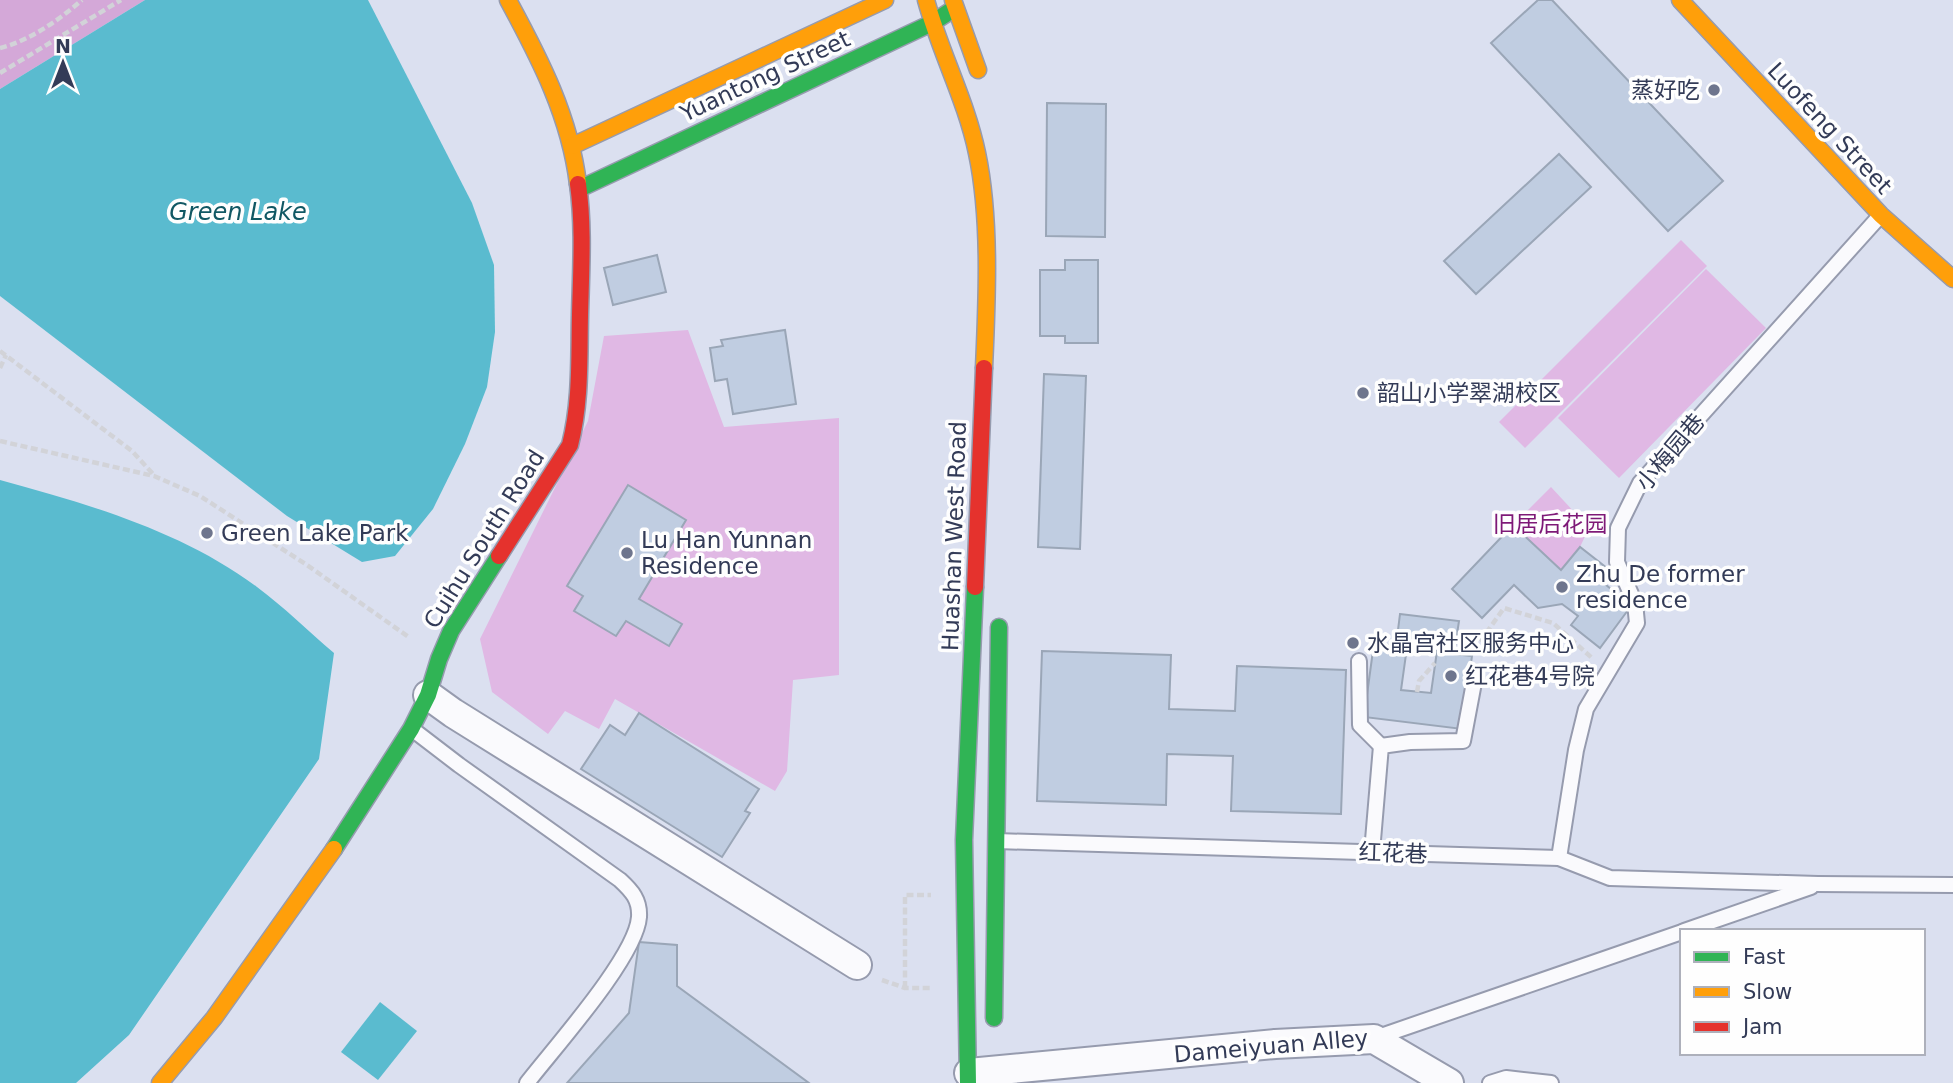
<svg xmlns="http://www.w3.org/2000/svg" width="1953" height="1083" viewBox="0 0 1953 1083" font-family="'DejaVu Sans','Noto Sans SC',sans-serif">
	<rect width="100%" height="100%" fill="#dbe0f0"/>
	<g fill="#e0b8e4">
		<polygon points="1681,240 1707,266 1525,448 1499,422"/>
		<polygon points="1706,269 1766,328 1619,478 1558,418"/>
		<polygon points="688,330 724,427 839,418 839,675 793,680 787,771 775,791 615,699 599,729 565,711 548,734 492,692 480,639 588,421 604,336"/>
		<polygon points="1551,487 1589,528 1580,547 1561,570 1513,525"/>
	</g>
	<polygon fill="#d4a8d8" points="0,0 145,0 0,89"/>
	<g fill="#5abbcf">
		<polygon points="145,0 368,0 472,203 494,265 495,332 487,387 465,444 433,509 395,556 362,562 287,516 0,296 0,89"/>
		<path d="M 0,480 C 88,504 182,531 257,587 C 284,607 308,631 334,653 L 319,759 L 129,1035 L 76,1083 L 0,1083 Z"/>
		<polygon points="380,1002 417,1031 378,1080 341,1052"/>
	</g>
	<g fill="#c0cde1" stroke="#9aa6b7" stroke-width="2" fill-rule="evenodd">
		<polygon points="1538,0 1552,0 1723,181 1668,231 1491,43"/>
		<polygon points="1047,103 1106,104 1105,237 1046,236"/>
		<polygon points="1559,154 1591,187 1476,294 1444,261"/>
		<polygon points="657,255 666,292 613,305 604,268"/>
		<polygon points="1065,260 1098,260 1098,343 1065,343 1065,336 1040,336 1040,270 1065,270"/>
		<polygon points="785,330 796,404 733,414 727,379 715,381 710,348 723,346 721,340"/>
		<polygon points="1044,374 1086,376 1080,549 1038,547"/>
		<polygon points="628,485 686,520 639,599 682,624 669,646 626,621 616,636 574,611 583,596 567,586"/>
		<polygon points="1513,525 1561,570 1580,547 1612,572 1605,584 1631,606 1600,648 1571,625 1578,616 1562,604 1538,608 1514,585 1482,618 1452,589"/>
		<path d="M 1400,614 L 1459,621 L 1454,654 L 1472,656 L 1462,729 L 1364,717 L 1374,643 L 1396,646 ZM 1407,647 L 1437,651 L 1431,693 L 1401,690 Z"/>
		<polygon points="1042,651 1171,655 1169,709 1235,711 1237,666 1346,670 1341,814 1231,811 1233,756 1167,754 1166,805 1037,801"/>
		<polygon points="639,713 759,789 745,811 750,813 722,857 581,769 610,725 625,735"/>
		<polygon points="639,942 677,945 677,986 809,1083 567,1083 629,1013"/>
	</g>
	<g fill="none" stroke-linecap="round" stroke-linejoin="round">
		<g stroke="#969bae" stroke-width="18">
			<g id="lane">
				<polyline points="1359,661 1360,725 1381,746"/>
				<path d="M 412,729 L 459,765 L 620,880 C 632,891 640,900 639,917 C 636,957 554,1048 527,1083"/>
				<polyline points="997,841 1559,858 1610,878 1818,884 1953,885"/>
				<polyline points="1372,852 1381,746 1410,742 1463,741 1476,672"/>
				<polyline points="1559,858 1576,750 1586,709 1637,623 1635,603 1617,562 1618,528 1640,483 1879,217"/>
				<polyline points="1684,931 1811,887"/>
				<polyline points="1375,1038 1682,932"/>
				<polyline points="1490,1083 1506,1078 1551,1083"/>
			</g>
		</g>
		<g stroke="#969bae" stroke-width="32">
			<g id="street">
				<polyline points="428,695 453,713 857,965"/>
				<polyline points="969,1073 1275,1044 1374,1039 1449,1083"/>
			</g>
		</g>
		<g stroke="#969bae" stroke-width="19">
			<g id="fast">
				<polyline points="579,189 932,23 952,10"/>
				<polyline points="334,849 411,729 428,695 439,659 451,631 499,556"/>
				<polyline points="994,1018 999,627"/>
				<polyline points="968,1083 964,840 975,587"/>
			</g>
		</g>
		<g stroke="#969bae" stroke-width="19">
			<g id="slow">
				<path d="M 508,0 C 540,59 570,117 578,184"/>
				<path d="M 926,0 C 940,52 966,100 977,153 C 991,219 987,301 984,368"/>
				<polyline points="953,0 978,70"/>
				<polyline points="1680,0 1881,215 1953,279"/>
				<polyline points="572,146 885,0"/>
				<polyline points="160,1083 214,1018 334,849"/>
			</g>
		</g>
		<g stroke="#969bae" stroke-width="19">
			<g id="jam">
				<path d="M 499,556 L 570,445 C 581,402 579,359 580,315 C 581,271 584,227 578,184"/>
				<polyline points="975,587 984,368"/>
			</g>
		</g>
		<g stroke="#d2d3d8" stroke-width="4.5" stroke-dasharray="7 3.5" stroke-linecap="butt">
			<path d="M 0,48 C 29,41 59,20 82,0"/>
			<polyline points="0,73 121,0"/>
			<polyline points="0,351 132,451 154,475"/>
			<polyline points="0,368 6,355"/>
			<polyline points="0,441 154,476 200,496 307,565 410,638"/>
			<polyline points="1455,649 1466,650"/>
			<polyline points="1474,650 1504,608 1553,623 1592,658"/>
			<polyline points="1417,692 1419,681 1435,663"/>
			<polyline points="882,980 905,988 931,988"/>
			<polyline points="905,988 905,895 931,895"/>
		</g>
		<use href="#lane" stroke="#fafafd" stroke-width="14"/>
		<use href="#street" stroke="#fafafd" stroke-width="28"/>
		<use href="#fast" stroke="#30b455" stroke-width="16"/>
		<use href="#slow" stroke="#ff9f0a" stroke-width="16"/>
		<use href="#jam" stroke="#e5322d" stroke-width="16"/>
	</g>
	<g fill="#6e758d" stroke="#fefefe" stroke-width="2.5">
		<circle cx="1714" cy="90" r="7"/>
		<circle cx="1363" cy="393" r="7"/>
		<circle cx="207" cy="533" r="7"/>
		<circle cx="627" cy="553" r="7"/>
		<circle cx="1562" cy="587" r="7"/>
		<circle cx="1353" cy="643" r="7"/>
		<circle cx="1451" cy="676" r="7"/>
	</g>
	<g text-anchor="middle" stroke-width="7" stroke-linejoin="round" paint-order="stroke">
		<g font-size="23" fill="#333b57" stroke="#fefefe">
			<text transform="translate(765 76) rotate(-25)" y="8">Yuantong Street</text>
			<text transform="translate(1830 128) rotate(47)" y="8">Luofeng Street</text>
			<text transform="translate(1670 452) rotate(-50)" y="8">小梅园巷</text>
			<text transform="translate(954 536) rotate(-88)" y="8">Huashan West Road</text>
			<text transform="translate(484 539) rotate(-58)" y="8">Cuihu South Road</text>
			<text transform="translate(1393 853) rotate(2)" y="8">红花巷</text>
			<text transform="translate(1271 1046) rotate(-5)" y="8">Dameiyuan Alley</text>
		</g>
		<g font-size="23" fill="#333b57" stroke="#fefefe" text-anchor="start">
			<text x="1700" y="98" text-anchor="end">蒸好吃</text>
			<text x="1377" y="401">韶山小学翠湖校区</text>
			<text x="221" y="541">Green Lake Park</text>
			<text x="641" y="548">Lu Han Yunnan<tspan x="641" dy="26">Residence</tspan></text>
			<text x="1576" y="582">Zhu De former<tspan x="1576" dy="26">residence</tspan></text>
			<text x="1367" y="651">水晶宫社区服务中心</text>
			<text x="1465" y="684">红花巷4号院</text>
		</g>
		<g font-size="23" fill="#7e1977" stroke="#fefefe">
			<text x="1550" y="532">旧居后花园</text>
		</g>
		<g font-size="24" font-style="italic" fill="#115864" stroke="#fefefe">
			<text x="238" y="220">Green Lake</text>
		</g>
	</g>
	<rect x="1680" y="929" width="245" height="126" fill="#fefefe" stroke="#adb0bb" stroke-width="2"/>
	<rect x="1694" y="952" width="35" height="10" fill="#30b455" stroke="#adb0bb" stroke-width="2"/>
	<text x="1743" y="964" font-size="21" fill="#333b57">Fast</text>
	<rect x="1694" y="987" width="35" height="10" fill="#ff9f0a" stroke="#adb0bb" stroke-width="2"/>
	<text x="1743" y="999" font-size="21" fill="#333b57">Slow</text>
	<rect x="1694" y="1022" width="35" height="10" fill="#e5322d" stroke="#adb0bb" stroke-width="2"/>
	<text x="1743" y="1034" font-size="21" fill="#333b57">Jam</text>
	<g transform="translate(63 63)" stroke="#fefefe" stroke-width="5" paint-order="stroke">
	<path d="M0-5L12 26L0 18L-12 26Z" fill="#333b57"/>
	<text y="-10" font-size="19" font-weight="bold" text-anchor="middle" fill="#333b57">N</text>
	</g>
</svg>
